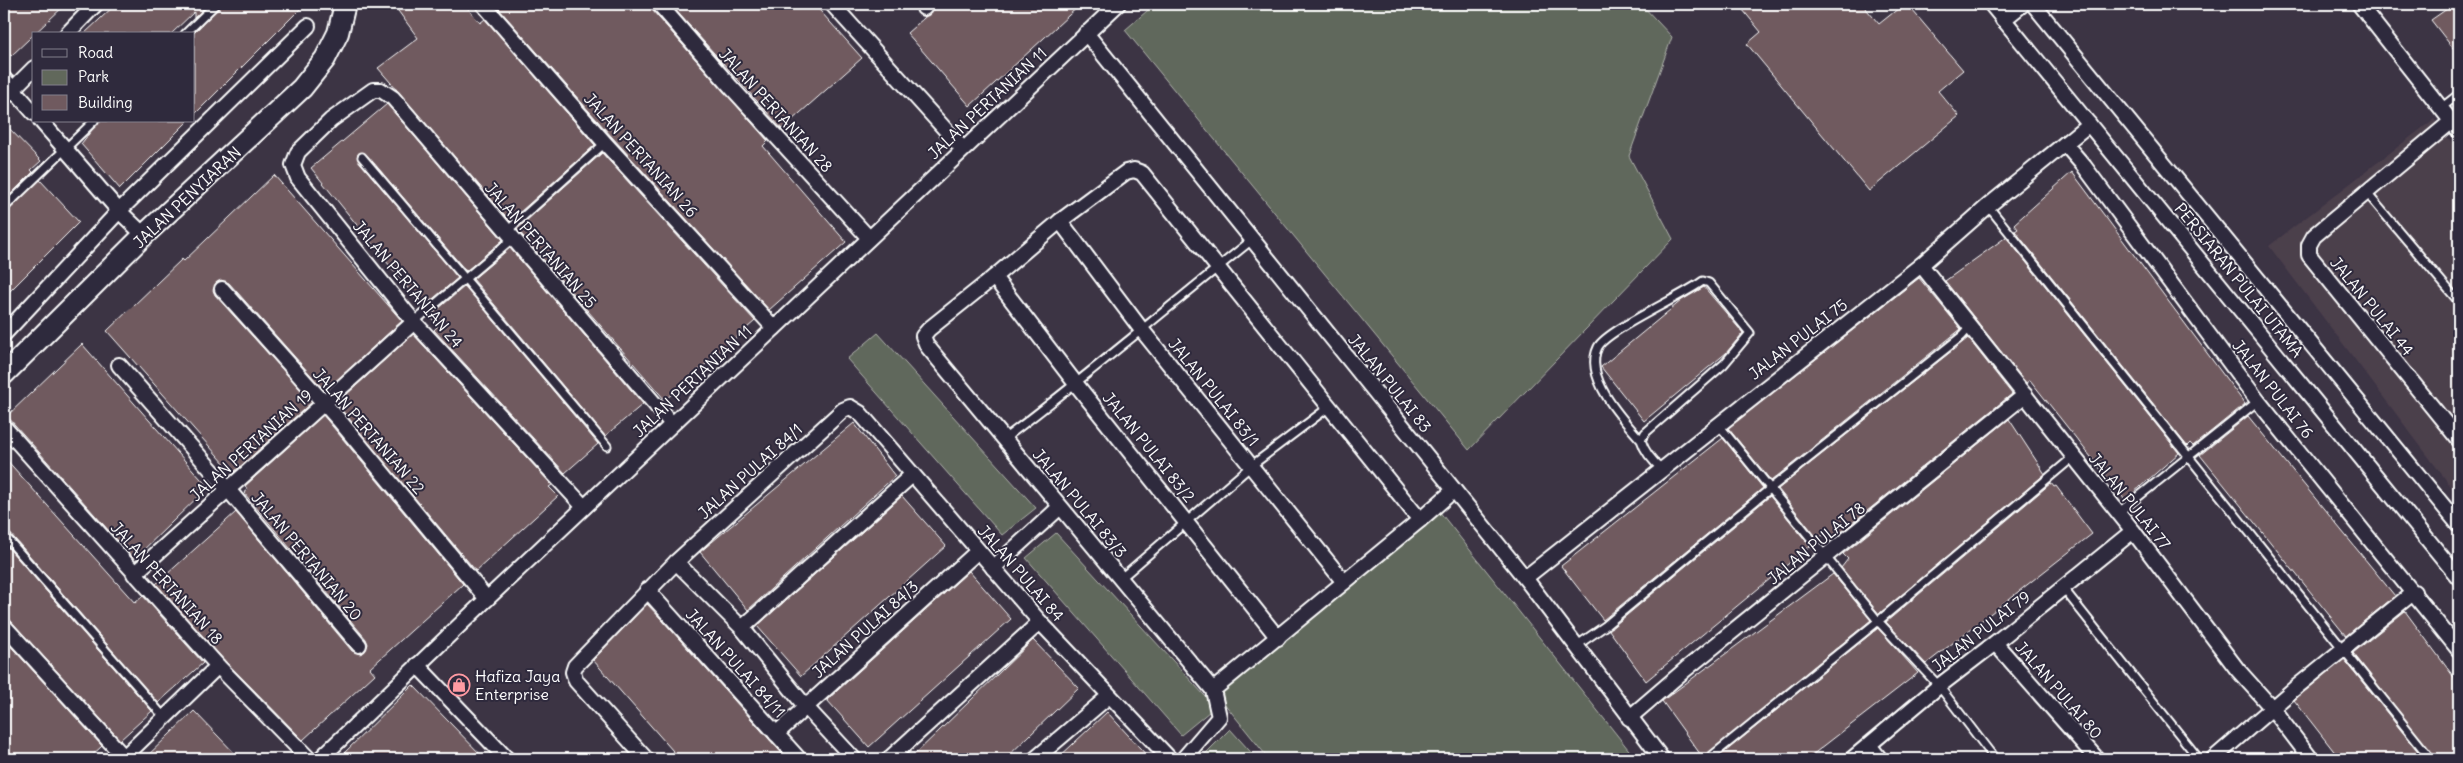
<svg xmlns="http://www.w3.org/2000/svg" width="2463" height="763" viewBox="0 0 2463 763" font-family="Delius,sans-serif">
	<rect width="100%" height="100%" fill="#3c3444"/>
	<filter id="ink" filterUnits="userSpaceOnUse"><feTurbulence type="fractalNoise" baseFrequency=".02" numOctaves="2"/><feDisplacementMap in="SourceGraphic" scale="10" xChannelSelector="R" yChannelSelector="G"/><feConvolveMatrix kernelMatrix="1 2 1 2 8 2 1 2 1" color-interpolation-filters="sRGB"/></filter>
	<g filter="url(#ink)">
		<polygon fill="#4c3f4c" points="2434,119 2459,152 2459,497 2269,246"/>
		<g fill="#61685b" stroke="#b0b4ad">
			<polygon points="1155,4 1641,4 1672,37 1629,156 1673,239 1469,450 1125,30"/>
			<polygon points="878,333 1036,508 1002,535 847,359"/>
			<polygon points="1439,511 1636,759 1269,759 1215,692"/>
			<polygon points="1056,533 1215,707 1181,735 1026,558"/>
			<polygon points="1230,729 1257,759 1200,759"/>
		</g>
		<g fill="#705a5f" stroke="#fff">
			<polygon points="4,4 66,4 11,56 4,47"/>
			<polygon points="116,4 209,4 194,18 194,12 171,34 84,34"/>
			<polygon points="221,4 305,4 194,115 194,33"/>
			<polygon points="393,4 464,4 480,23 485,19 595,145 510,221 378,68 418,38"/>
			<polygon points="503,4 650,4 652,10 768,141 763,146 846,242 769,310 612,137 498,8"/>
			<polygon points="670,4 814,4 862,58 782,129"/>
			<polygon points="940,4 1081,4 970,106 907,33"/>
			<polygon points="1738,4 1862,4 1879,24 1904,4 1907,4 1963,70 1938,91 1959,116 1869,191 1747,44 1761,32"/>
			<polygon points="2454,4 2459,4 2459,56 2431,20"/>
			<polygon points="387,104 503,240 466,271 366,154 359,153 358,160 458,278 423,307 311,168"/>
			<polygon points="99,121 188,121 120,189 81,144"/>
			<polygon points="4,123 41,161 31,170 33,172 4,201"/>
			<polygon points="602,153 755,321 665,400 517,229"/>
			<polygon points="2072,172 2245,404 2193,446 2190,443 2187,446 2015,231 2018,229 2014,224"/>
			<polygon points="274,175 402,321 325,391 229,283 221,280 216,283 213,290 215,295 312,402 233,473 107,331 182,259 184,261"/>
			<polygon points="40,180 79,222 4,297 4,213"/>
			<polygon points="2006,237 2179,453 2125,500 2030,380 2026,383 1945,281"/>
			<polygon points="510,248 643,404 605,436 473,279"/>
			<polygon points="1919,278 1961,329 1771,481 1728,428"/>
			<polygon points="465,286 598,444 565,473 434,330 438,326 430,316"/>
			<polygon points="1704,287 1743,333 1726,353 1644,421 1601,367 1682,300"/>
			<polygon points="413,334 552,485 549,487 558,496 476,571 336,404"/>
			<polygon points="1968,338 2012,394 1830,541 1823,535 1818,539 1778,489"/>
			<polygon points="82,344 208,487 134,559 7,416"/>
			<polygon points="323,415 463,584 370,668 375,674 303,740 224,660 156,584 236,512 352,651 360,654 365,651 368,644 366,639 244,493 248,490 245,486"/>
			<polygon points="2248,416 2395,596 2346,636 2200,455"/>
			<polygon points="2009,419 2045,474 1879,614 1841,568 1848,559 1843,554"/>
			<polygon points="854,423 895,476 748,610 700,552"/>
			<polygon points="1723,438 1763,488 1603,620 1561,566"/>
			<polygon points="4,457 135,603 143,596 203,663 158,703 8,531 4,530"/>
			<polygon points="2051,483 2054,487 2056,486 2092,534 1926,664 1886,622"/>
			<polygon points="902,496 946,546 801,676 757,626"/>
			<polygon points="1770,496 1810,546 1646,681 1609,630"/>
			<polygon points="4,543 152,711 120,740 10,620 4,617"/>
			<polygon points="969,571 1011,619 869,747 827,700"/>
			<polygon points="1833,574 1871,620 1703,758 1662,701"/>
			<polygon points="647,604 663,621 787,759 680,759 593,660"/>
			<polygon points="2405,611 2459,684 2459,759 2436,759 2353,653"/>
			<polygon points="1878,628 1918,673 1807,759 1716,759"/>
			<polygon points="4,639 102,746 88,759 4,759"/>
			<polygon points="1033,640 1079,688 1005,759 910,759"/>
			<polygon points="2344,659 2424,759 2340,759 2294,700"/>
			<polygon points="413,685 485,759 338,759"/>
			<polygon points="194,711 240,759 144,759"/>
			<polygon points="1107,712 1150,759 1057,759"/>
		</g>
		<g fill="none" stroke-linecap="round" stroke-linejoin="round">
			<g stroke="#fff" stroke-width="11">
				<g id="lane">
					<polyline points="185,34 216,4"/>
					<polyline points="2441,108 2459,94"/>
					<polyline points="362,157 607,446"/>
					<polyline points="2366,192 2459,302"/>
					<polyline points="1988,206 2431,759"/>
					<polyline points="4,208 94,121"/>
					<polyline points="506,232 605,143"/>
					<polyline points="414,322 512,239"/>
					<polyline points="1718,424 1878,621 1939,686 1995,759"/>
					<path d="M 1004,439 C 1089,375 1169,306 1252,240"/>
					<path d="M 1641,440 C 1622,419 1583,377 1598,347 C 1607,330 1683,296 1703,281 L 1709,283 L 1750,333 L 1724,364 L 1645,433 L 1641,440 C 1645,453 1652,461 1662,469"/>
					<polyline points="2118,513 2258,401"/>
					<polyline points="4,535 165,718"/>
					<polyline points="1120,579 1251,466 1329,407"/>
					<polyline points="2063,588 2199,759"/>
					<polyline points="1576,646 1605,626 1771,488 1962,336 1970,327"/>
					<polyline points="1708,759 1882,618 2072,458"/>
				</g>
			</g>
			<g stroke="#fff" stroke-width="18">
				<g id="street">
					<polyline points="483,4 605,143 774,328"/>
					<polyline points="659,4 731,87 869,238"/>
					<polyline points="832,4 963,149"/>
					<polyline points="1991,4 2459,578"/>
					<polyline points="2033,4 2459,525"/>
					<polyline points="2359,4 2459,131"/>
					<polyline points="924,8 927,4"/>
					<polyline points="2003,20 2023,4"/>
					<polyline points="1086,33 1525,578 1662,759"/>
					<polyline points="67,34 96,4"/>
					<polyline points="4,79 34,113"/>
					<polyline points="4,98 34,68"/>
					<polyline points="41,121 119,211 144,235"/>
					<polyline points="2452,121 2314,236 2309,245 2309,255 2459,440"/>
					<polyline points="2065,144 2084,166 2258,401 2459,650"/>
					<polyline points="1060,221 1141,329 1344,582"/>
					<polyline points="1921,265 2133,531 2237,669 2272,708 2311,759"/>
					<polyline points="994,277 1076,384 1278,638"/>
					<polyline points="222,289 339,420 487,599"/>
					<polyline points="4,334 119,211 308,26"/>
					<polyline points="119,365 215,474 359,645"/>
					<polyline points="4,427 218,666 309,759"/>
					<polyline points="584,507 414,322 298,178 293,165 298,152 331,120 373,90 381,90 393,98 672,424"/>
					<polyline points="676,562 742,628 805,706 854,759"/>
					<polyline points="993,568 1060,507"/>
					<polyline points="134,574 414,322"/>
					<polyline points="1525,578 1921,265 1988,206 2089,124"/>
					<polyline points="647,590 799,759"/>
					<polyline points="4,626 124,757"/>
					<polyline points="742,628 912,475"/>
					<polyline points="1995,643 2097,759"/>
					<polyline points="417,665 507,759"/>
					<polyline points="1213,690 1420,520 1454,490"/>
					<polyline points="1629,718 1686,669 2025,395"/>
					<polyline points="776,734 978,551"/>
					<polyline points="1869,745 1880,759"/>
					<polyline points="122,759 218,666"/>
					<polyline points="320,759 487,599 1118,4"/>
					<polyline points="646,759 576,681 573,672 575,666 676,562 843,410 850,407 860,413 1040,622 1170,759"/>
					<polyline points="889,759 1040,622"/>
					<polyline points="1035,759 1109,696"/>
					<polyline points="1183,759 1219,717 1213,690 927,346 923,336 929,329 994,277 1060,221 1126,172 1134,170 1142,173 1420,520"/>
					<polyline points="1852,759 1939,686 1995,643 2133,531"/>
					<polyline points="2213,759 2294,689 2414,592"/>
				</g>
			</g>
			<g stroke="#fff" stroke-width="24">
				<polyline id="secondary" points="4,374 144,235 302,88 325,59 338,33 345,4"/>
			</g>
			<use href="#lane" stroke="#2f2a3d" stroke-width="7"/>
			<use href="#street" stroke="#2f2a3d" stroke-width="14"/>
			<use href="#secondary" stroke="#2f2a3d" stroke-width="20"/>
		</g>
	</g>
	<defs>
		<g id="shop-ring" transform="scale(1.125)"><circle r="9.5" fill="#2f2a3d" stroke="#ff9aa2" stroke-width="1.5"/><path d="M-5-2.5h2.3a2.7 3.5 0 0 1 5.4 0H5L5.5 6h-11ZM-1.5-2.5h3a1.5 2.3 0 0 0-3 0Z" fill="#ff9aa2"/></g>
	</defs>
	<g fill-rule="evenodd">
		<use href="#shop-ring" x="459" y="685"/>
	</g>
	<g text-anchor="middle" stroke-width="4" stroke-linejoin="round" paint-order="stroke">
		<g font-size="16" fill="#fff" stroke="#2f2a3d">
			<text transform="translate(987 103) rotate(-43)" y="6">JALAN PERTANIAN 11</text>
			<text transform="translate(776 110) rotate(48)" y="6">JALAN PERTANIAN 28</text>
			<text transform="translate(641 155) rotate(48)" y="6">JALAN PERTANIAN 26</text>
			<text transform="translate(187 197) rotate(-43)" y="6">JALAN PENYIARAN</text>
			<text transform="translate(541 245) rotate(49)" y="6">JALAN PERTANIAN 25</text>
			<text transform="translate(2239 280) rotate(51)" y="6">PERSIARAN PULAI UTAMA</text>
			<text transform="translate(408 284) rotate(50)" y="6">JALAN PERTANIAN 24</text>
			<text transform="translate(2372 306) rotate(51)" y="6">JALAN PULAI 44</text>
			<text transform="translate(1798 339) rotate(-38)" y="6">JALAN PULAI 75</text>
			<text transform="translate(692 381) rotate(-43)" y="6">JALAN PERTANIAN 11</text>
			<text transform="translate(1390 383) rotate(51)" y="6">JALAN PULAI 83</text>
			<text transform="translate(2273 389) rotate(52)" y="6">JALAN PULAI 76</text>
			<text transform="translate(1214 392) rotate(51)" y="6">JALAN PULAI 83/1</text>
			<text transform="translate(369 431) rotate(49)" y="6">JALAN PERTANIAN 22</text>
			<text transform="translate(251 445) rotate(-42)" y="6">JALAN PERTANIAN 19</text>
			<text transform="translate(1149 447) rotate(51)" y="6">JALAN PULAI 83/2</text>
			<text transform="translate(750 471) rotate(-42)" y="6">JALAN PULAI 84/1</text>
			<text transform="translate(2130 501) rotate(51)" y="6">JALAN PULAI 77</text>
			<text transform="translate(1080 503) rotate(50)" y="6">JALAN PULAI 83/3</text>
			<text transform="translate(1816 543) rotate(-39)" y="6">JALAN PULAI 78</text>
			<text transform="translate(307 556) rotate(50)" y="6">JALAN PERTANIAN 20</text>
			<text transform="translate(1021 573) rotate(49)" y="6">JALAN PULAI 84</text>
			<text transform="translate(167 583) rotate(48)" y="6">JALAN PERTANIAN 18</text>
			<text transform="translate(865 629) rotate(-42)" y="6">JALAN PULAI 84/3</text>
			<text transform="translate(1981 631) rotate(-38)" y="6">JALAN PULAI 79</text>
			<text transform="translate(736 663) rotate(48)" y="6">JALAN PULAI 84/11</text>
			<text transform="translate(2059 690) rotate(49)" y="6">JALAN PULAI 80</text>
		</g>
		<g font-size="16" fill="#fff" stroke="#2f2a3d" text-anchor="start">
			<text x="475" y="682">Hafiza Jaya<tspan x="475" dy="18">Enterprise</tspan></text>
		</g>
	</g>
	<rect width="2463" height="763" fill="none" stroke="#2f2a3d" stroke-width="20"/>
	<rect x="10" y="10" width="2443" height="743" fill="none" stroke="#fff" stroke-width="2" filter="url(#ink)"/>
	<rect x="32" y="32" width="162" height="90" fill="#2f2a3d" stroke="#827f8b"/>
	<rect x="42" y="49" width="25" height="8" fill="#2f2a3d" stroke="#827f8b"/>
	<text x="78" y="58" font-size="15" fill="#ffffff">Road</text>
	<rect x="42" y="70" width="25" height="15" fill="#61685b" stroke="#827f8b"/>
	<text x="78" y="82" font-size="15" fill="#ffffff">Park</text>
	<rect x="42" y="95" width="25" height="15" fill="#705a5f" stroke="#827f8b"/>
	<text x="78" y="108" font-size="15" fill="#ffffff">Building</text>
</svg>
